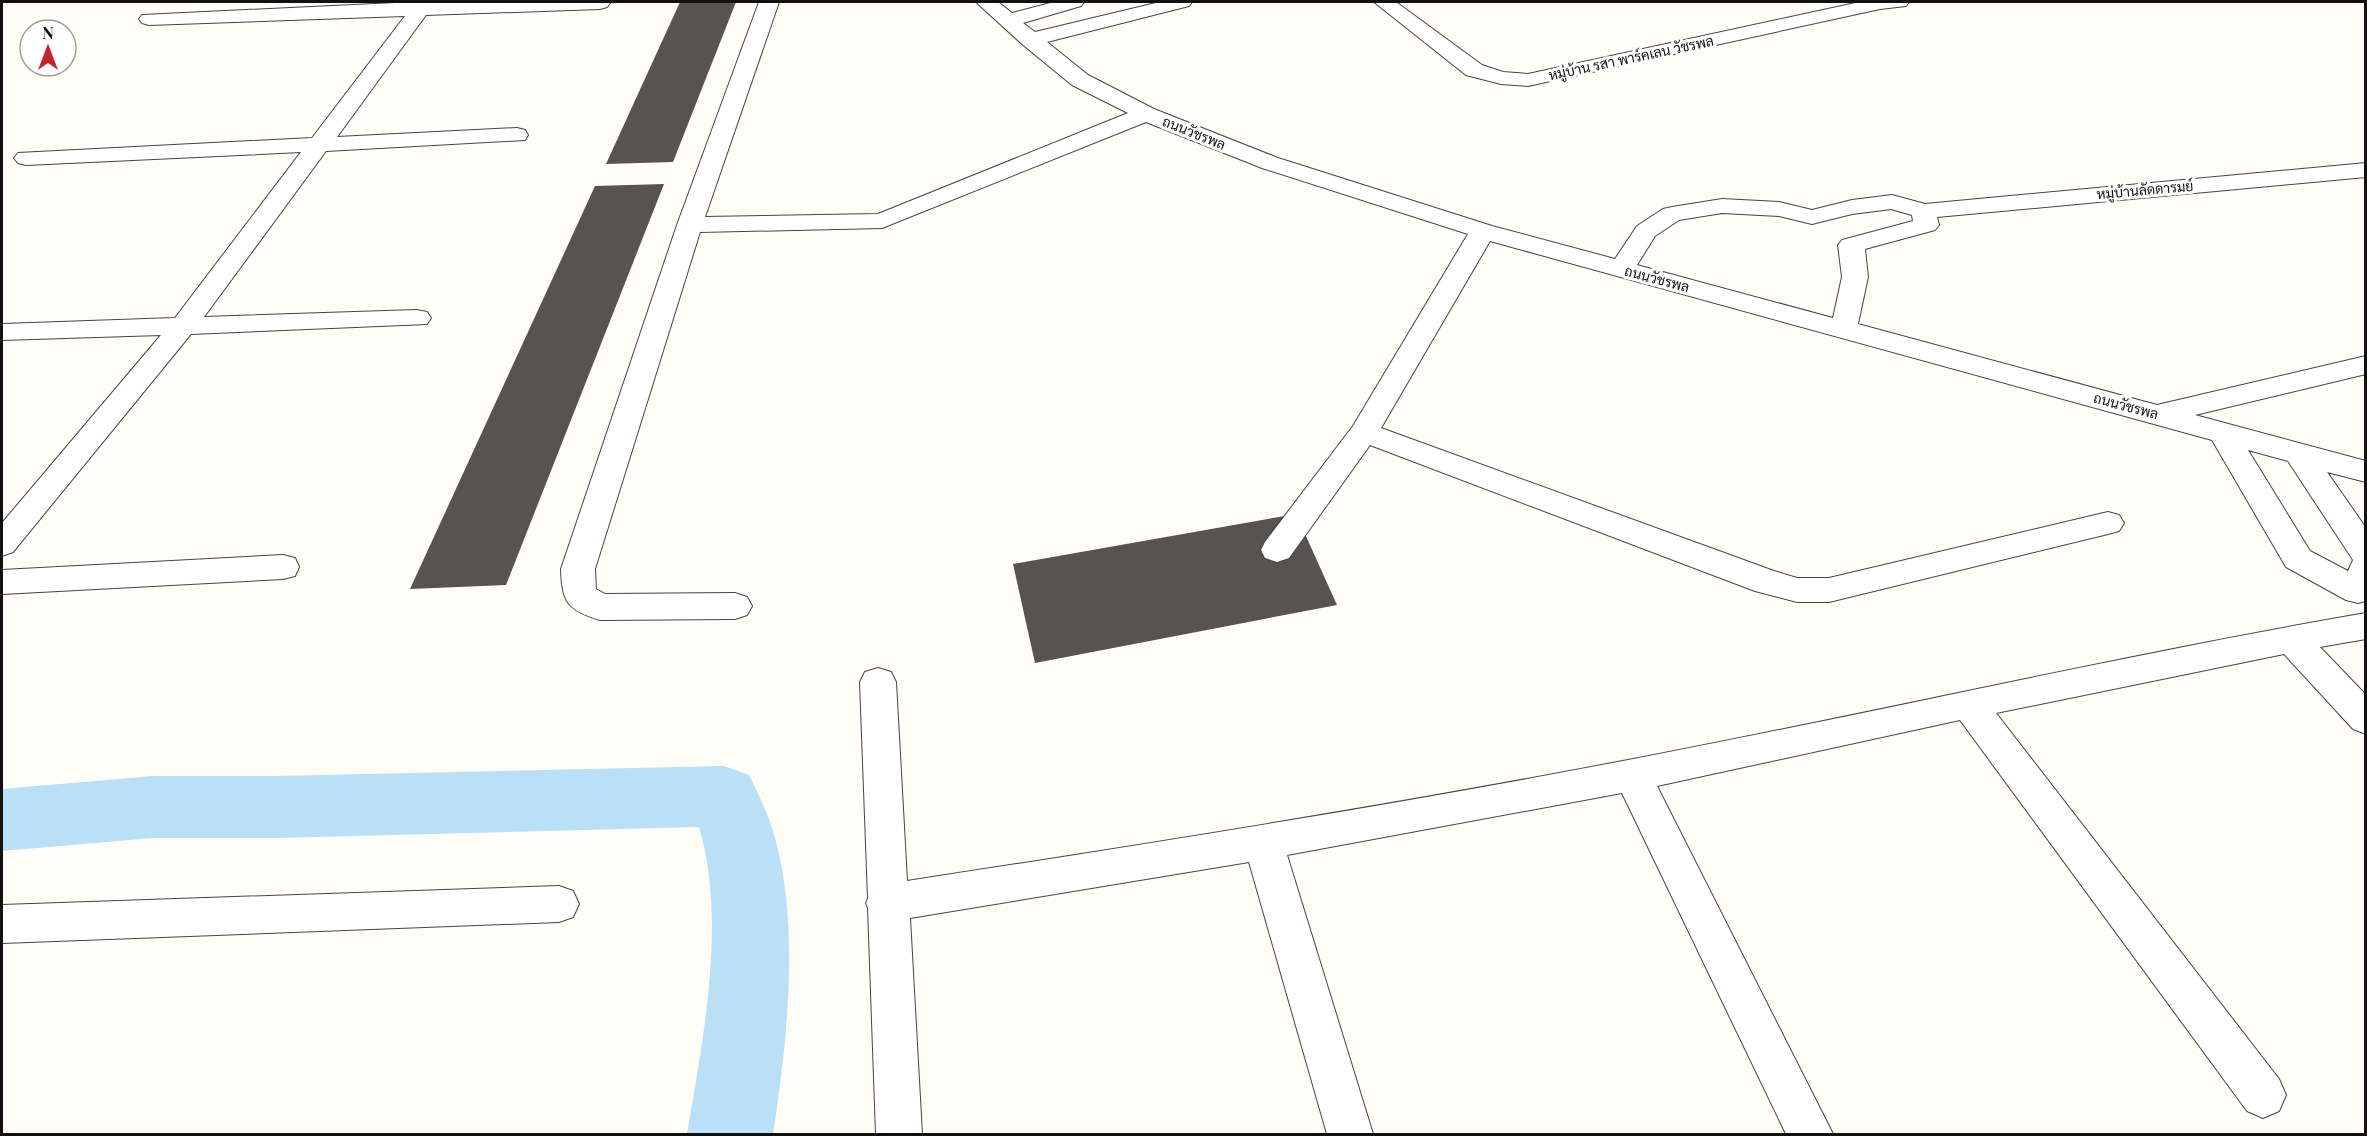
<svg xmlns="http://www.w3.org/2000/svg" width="2367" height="1136" viewBox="0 0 2367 1136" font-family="'Playfair Display',Sarabun,serif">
	<rect width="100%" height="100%" fill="#fffdf5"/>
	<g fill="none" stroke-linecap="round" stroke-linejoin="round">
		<path fill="#b9e0f7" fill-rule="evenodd" d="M 724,766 L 749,775 C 759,795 769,816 775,838 C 800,928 787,1043 773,1134 L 687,1134 C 703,1039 727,921 699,827 L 276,838 L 153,838 L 2,851 L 2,789 L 153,776 L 276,776 Z"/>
	</g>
	<g fill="#5a524d">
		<polygon points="680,2 736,2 673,162 606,164"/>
		<polygon points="664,184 506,585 410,589 595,186"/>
		<polygon points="1296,514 1337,605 1035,663 1013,564"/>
	</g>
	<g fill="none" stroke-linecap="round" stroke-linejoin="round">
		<g stroke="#444" stroke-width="2">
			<g id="minor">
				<polygon points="416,2 610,3 607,7 600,9 426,15 337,137 517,128 525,130 528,135 525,140 326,151 204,317 417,310 427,312 431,318 427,324 191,334 13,552 2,556 2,523 161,335 2,340 2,324 175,318 301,152 26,165 18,163 14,158 18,153 312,138 405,16 149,25 142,23 139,19 142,15"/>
				<path d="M 759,2 L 779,2 L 705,217 L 878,214 L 1128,113 L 1072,85 L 1022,44 L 976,2 L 998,2 L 1012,13 L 1054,2 L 1084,2 L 1081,6 L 1023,23 L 1035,32 L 1160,2 L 1192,2 L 1189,6 L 1047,42 L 1088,75 L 1154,109 L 1278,158 L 1492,226 L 1615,259 L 1637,226 L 1663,209 L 1672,207 L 1722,199 L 1779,202 L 1812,210 L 1852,200 L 1892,195 L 1925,204 L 2366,163 L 2366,177 L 1937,217 L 1939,225 L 1935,230 L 1865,249 L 1868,277 L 1858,324 L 2157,405 L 2366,356 L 2366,374 L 2195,415 L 2366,461 L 2366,482 L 2327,472 L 2366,528 L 2366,601 L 2358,603 L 2346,600 L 2286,567 L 2212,440 L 1490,241 L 1381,428 L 1774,571 L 1797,578 L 1829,578 L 2108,512 L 2119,515 L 2124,523 L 2119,531 L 2108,534 L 1829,602 L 1797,602 L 1755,591 L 1370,445 L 1289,558 L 1277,562 L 1265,558 L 1261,550 L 1265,542 L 1353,426 L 1468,234 L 1262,168 L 1146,122 L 882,228 L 700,232 L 595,569 L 596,589 L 605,594 L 735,593 L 747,597 L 752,606 L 747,615 L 735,619 L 600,620 C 567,610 562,602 561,569 L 677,225 ZM 1891,209 L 1912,215 L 1913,221 L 1842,240 L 1838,245 L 1842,277 L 1833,318 L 1637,265 L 1655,236 L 1679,220 L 1722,213 L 1779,216 L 1812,224 L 1852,214 ZM 2248,450 L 2288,461 L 2353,560 L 2348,571 L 2310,551 Z"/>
				<polygon points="1374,2 1396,2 1482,65 1503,72 1528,74 1860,2 1909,2 1906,6 1880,9 1528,86 1501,84 1466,75"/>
				<polygon points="283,555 295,558 299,567 295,576 283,579 2,594 2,570"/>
				<path d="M 2366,613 L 2366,639 L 2320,647 L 2366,695 L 2366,734 L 2353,729 L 2284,654 L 1996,713 L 2279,1079 L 2286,1095 L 2279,1111 L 2263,1118 L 2247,1111 L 1960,720 L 1657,786 L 1833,1134 L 1786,1134 L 1622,793 L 1287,855 L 1373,1134 L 1327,1134 L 1249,862 L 910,918 L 922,1134 L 876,1134 L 868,908 L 866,903 L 868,898 L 860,682 L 865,672 L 878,668 L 891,672 L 896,682 L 907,881 C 1148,844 1389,806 1628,760 C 1874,713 2118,656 2366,613 Z"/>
				<polygon points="559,886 573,891 579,904 573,917 559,922 2,943 2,905"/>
			</g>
		</g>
		<use href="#minor" fill="#fff" fill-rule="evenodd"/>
	</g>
	<g text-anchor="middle" stroke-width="6" stroke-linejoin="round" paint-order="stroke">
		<g font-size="14" fill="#111" stroke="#fff">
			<text transform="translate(1631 58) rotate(-12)" y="5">หมู่บ้าน รสา พาร์คเลน วัชรพล</text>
			<text transform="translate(1194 133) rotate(22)" y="5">ถนนวัชรพล</text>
			<text transform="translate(2145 190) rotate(-5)" y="5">หมู่บ้านลัดดารมย์</text>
			<text transform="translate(1657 279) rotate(15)" y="5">ถนนวัชรพล</text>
			<text transform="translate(2126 406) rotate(15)" y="5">ถนนวัชรพล</text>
		</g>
	</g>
	<rect width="2367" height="1136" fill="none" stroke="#111111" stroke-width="6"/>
	<g transform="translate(48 48)"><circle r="28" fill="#ffffff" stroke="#a0a0a0" stroke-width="1.5"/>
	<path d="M0-4.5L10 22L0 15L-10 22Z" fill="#c4262e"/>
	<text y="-9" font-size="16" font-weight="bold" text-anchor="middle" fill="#111111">N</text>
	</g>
</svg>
